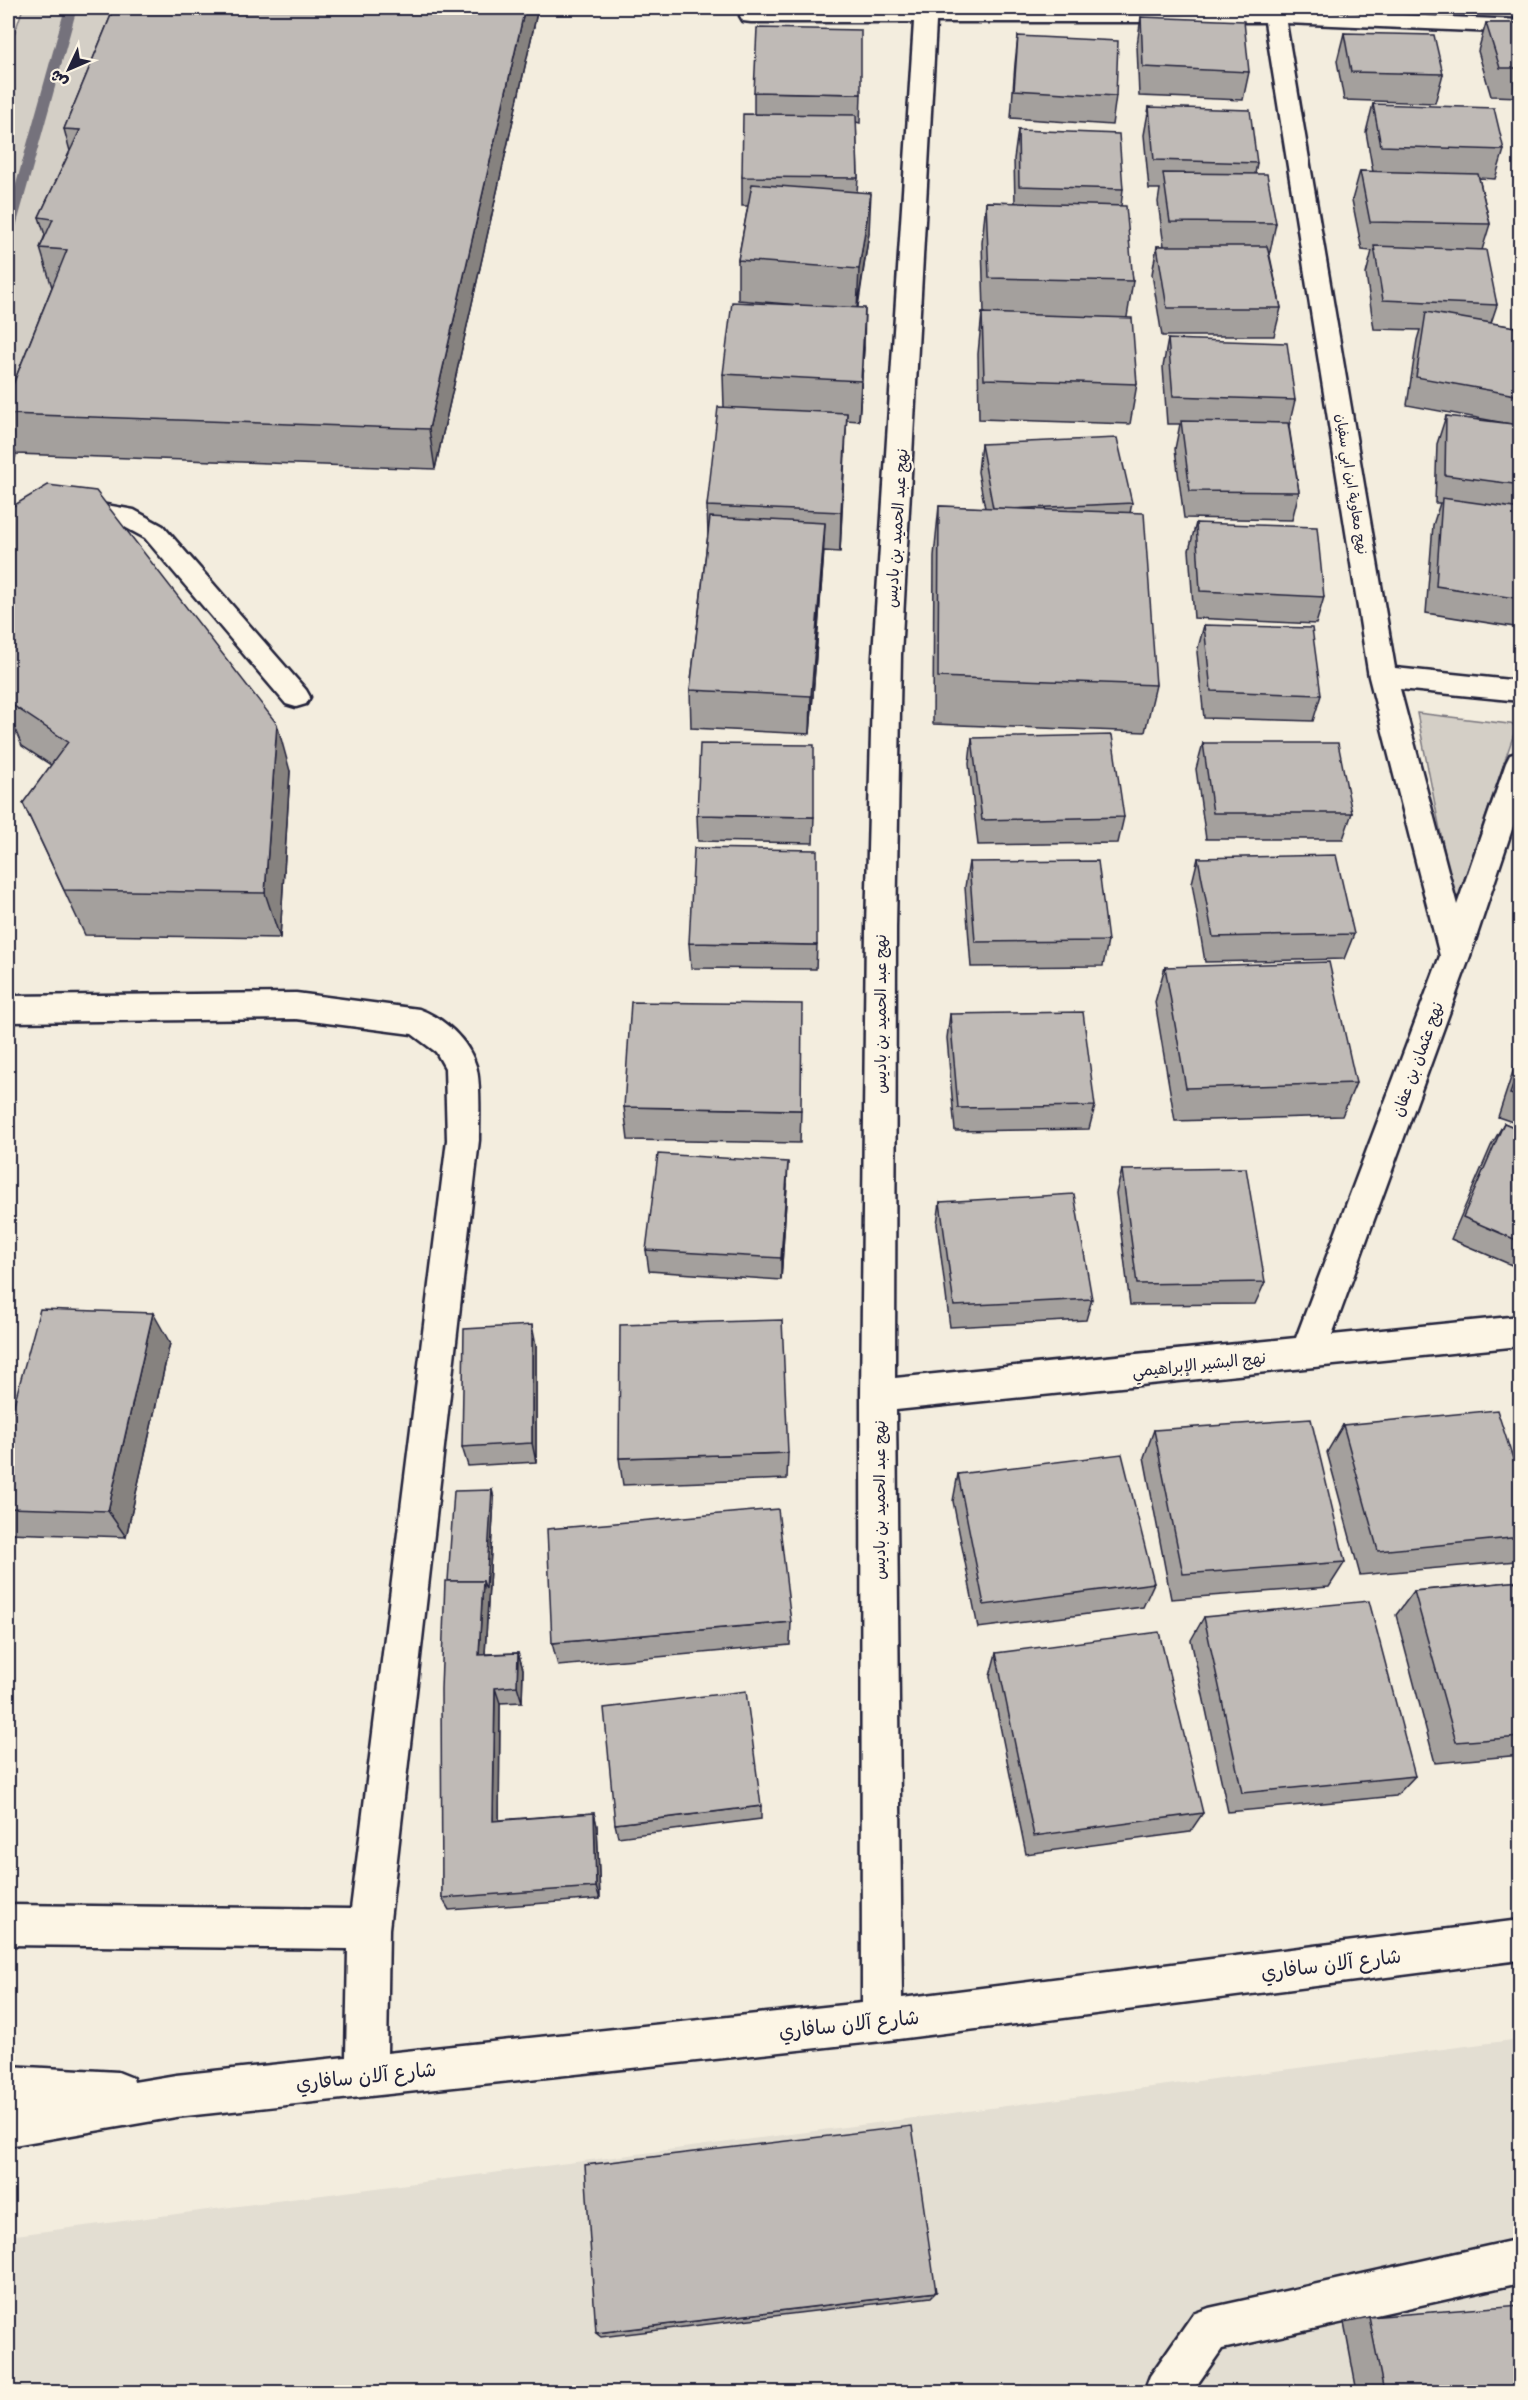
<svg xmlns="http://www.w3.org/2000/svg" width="1528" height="2400" viewBox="0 0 1528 2400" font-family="'Balsamiq Sans','Playpen Sans Arabic',sans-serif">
	<rect width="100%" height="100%" fill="#f3edde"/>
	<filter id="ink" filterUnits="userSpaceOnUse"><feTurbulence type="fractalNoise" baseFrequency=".0167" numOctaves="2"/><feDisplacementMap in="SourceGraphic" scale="12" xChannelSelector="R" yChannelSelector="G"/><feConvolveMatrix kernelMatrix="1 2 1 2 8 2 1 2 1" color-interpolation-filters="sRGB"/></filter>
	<g filter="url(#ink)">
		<polygon fill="#e3ded2" points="1520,2039 1520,2392 8,2392 8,2236"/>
		<g fill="#d4cfc6" stroke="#7b7880" stroke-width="1.5">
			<polygon points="23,8 141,8 80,291 8,477 8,52"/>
			<polygon points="1417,713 1517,725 1455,906"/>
		</g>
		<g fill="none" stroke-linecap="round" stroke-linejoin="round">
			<polygon fill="#75727b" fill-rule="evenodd" points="65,8 77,8 14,234 8,238 8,213"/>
			<g stroke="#22223b" stroke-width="5">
				<g id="minor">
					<path d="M 916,8 L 1283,8 L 1284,10 L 1520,20 L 1520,33 L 1286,23 L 1395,668 L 1520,681 L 1520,701 L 1400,689 L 1457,905 L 1506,763 L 1510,755 L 1520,752 L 1520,805 L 1470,956 L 1332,1335 L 1520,1316 L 1520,1346 L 896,1410 L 902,1998 L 1520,1920 L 1520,1960 L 882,2041 L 176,2117 L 8,2146 L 8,2066 L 118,2072 L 133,2078 L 134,2082 L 176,2075 L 346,2057 L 348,1949 L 8,1945 L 8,1905 L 351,1909 L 447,1140 L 445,1068 L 436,1052 L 412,1034 L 296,1019 L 8,1022 L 8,996 L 296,993 L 419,1009 C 444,1018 468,1040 476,1066 C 481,1082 479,1121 479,1140 L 389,1929 L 387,2053 L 862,2003 L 861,1396 L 866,928 L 873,655 L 914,22 L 751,22 L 743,21 L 740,16 L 743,11 L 751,10 ZM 936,22 L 1265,22 L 1369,677 L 1440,956 L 1296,1338 L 895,1378 L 896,928 L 901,655 Z"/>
					<polygon points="95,503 134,510 163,526 306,690 310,697 306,704 296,707 286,704 145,538 119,524 95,521 58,527 8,550 8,529 11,527 55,510"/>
					<polygon points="1520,2239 1520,2283 1222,2349 1192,2392 1144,2392 1150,2376 1193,2314 1209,2308"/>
				</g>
			</g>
			<use href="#minor" fill="#fcf5e5" fill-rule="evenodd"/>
		</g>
		<g fill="#a4a09d" stroke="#22223b" stroke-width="1.5">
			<polygon points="114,8 538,8 435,469 16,454 8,432 8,397 52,287 40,248 45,235 39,217 70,151 64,129"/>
			<polygon points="1141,17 1249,72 1243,100 1139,96 1137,45"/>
			<polygon points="1486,23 1521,23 1521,97 1491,96 1478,51"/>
			<polygon points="1344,33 1443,74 1435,103 1344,100 1337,61"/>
			<polygon points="1018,36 1116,96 1112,125 1011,118 1015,64"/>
			<polygon points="754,92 861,94 860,123 856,122 858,178 857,192 869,233 858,307 864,348 859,421 846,420 840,552 824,551 810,734 691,728 690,690 708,534 707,506 724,407 723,374 800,305 738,300 738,260 748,206 742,206 742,177 754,114"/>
			<polygon points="1373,104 1504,150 1495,179 1479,178 1490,224 1482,250 1497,305 1491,323 1519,328 1521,324 1521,628 1426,613 1433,525 1440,503 1435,503 1437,444 1446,416 1510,424 1407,405 1417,340 1420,330 1374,329 1366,274 1372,251 1362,250 1352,200 1360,171 1373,172 1366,132"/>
			<polygon points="1149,107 1257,163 1255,174 1276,223 1270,252 1269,252 1281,308 1274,336 1162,336 1152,274 1157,246 1164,246 1158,202 1160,189 1149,189 1144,135"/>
			<polygon points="1018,130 1123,189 1121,206 1133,281 1127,317 1137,384 1130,424 979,419 978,354 982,313 984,313 982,243 986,202 1015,203 1014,159"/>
			<polygon points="1168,339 1295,400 1289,426 1299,492 1292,520 1184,518 1175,449 1180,424 1167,424 1163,367"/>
			<polygon points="981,444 1132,503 1130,513 1156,685 1145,732 933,724 934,556 939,506 985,508 978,472"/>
			<polygon points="8,509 290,771 280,938 85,935 23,803 51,765 22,746 8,713"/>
			<polygon points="1196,523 1324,597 1316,624 1194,618 1189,550"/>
			<polygon points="1204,625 1321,695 1313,721 1204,718 1197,652"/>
			<polygon points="972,738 1124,817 1118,843 978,845 969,764"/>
			<polygon points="1203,743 1352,813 1343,839 1206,839 1196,769"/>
			<polygon points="697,815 814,817 813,843 698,841"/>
			<polygon points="1198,858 1354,934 1344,959 1205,962 1192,883"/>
			<polygon points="969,862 1108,941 1103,966 971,967 965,887"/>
			<polygon points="689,943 817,945 816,969 691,968"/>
			<polygon points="1165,967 1356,1083 1342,1116 1175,1121 1155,1002"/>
			<polygon points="950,1014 1095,1106 1089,1129 955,1131 947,1038"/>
			<polygon points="1521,1047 1521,1125 1498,1117"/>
			<polygon points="624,1107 801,1110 800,1143 628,1140"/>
			<polygon points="1504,1123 1521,1130 1521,1269 1451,1239 1491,1146"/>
			<polygon points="1122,1170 1265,1282 1255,1304 1130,1305 1116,1193"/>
			<polygon points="787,1185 781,1280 649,1271 646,1250"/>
			<polygon points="940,1202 1092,1299 1086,1320 950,1327 937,1224"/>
			<polygon points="170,1343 126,1537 8,1533 8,1426"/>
			<polygon points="536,1346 536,1462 468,1466 462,1447"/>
			<polygon points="1343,1425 1521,1483 1521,1555 1516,1561 1360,1575 1327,1452"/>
			<polygon points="1154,1430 1345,1562 1329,1587 1171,1599 1144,1457"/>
			<polygon points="788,1453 787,1479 623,1485 619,1458"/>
			<polygon points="958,1474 1154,1583 1143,1607 978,1628 953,1501"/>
			<polygon points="492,1490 494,1499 485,1654 518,1653 523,1669 522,1702 500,1703 499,1820 594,1813 597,1826 600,1899 449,1910 442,1898 448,1581"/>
			<polygon points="1521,1581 1521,1755 1435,1763 1396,1615 1414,1591"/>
			<polygon points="1204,1617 1415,1776 1396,1796 1228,1812 1191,1640"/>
			<polygon points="791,1622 790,1645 558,1666 552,1643"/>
			<polygon points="996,1653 1203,1813 1190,1832 1026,1854 990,1676"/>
			<polygon points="761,1806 761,1819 618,1837 615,1824"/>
			<polygon points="936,2292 931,2297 601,2337 596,2333"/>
			<polygon points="1369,2317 1521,2392 1357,2392 1344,2322"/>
		</g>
		<g fill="#86827f" stroke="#22223b" stroke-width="1.5">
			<polygon points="525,8 538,8 435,469 429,429"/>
			<polygon points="871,193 869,233 857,309 859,269"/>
			<polygon points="865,308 864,348 859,421 861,381"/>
			<polygon points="847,413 845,453 840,552 841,512"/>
			<polygon points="825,523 823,562 810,734 811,696"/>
			<polygon points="277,724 290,771 280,938 265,893"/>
			<polygon points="788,1162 787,1185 781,1280 781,1258"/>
			<polygon points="153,1313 170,1343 126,1537 108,1511"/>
			<polygon points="532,1325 536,1346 536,1462 532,1443"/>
			<polygon points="492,1490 494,1499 484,1670 479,1655 483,1581"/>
			<polygon points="518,1653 523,1669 522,1702 517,1686"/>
			<polygon points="495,1688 500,1703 499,1834 493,1821"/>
			<polygon points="594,1813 597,1826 600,1899 596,1887"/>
		</g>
		<g fill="#bfbab6" stroke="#22223b" stroke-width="1.5">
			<polygon points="114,8 525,8 429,429 8,414 8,397 67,250 40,248 53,219 39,217 80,130 64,129"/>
			<polygon points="1141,17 1244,21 1249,72 1143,67"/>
			<polygon points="1486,23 1521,23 1521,68 1500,68"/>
			<polygon points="757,28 861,30 861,94 754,92"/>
			<polygon points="1344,33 1434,35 1443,74 1351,72"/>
			<polygon points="1018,36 1118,41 1116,96 1014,90"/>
			<polygon points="1373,104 1494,108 1504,150 1381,146"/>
			<polygon points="1149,107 1250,110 1257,163 1154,160"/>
			<polygon points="743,114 856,115 858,178 742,177"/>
			<polygon points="1018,130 1119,134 1123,189 1019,186"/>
			<polygon points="1360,171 1478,174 1490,224 1370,222"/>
			<polygon points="1163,173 1267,174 1276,223 1170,222"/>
			<polygon points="752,184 871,193 859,269 738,260"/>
			<polygon points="986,202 1126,206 1133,281 989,278"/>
			<polygon points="1157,246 1267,246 1281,308 1167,308"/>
			<polygon points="1374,246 1486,250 1497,305 1383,300"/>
			<polygon points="732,302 865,308 861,381 723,374"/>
			<polygon points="1426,312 1521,328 1521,396 1416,377"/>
			<polygon points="982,313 1132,318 1137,384 984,379"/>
			<polygon points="1168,339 1287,343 1295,400 1173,396"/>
			<polygon points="718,407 847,413 841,512 707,506"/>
			<polygon points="1446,416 1521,425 1521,485 1445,475"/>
			<polygon points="1181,421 1288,423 1299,492 1190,491"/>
			<polygon points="1117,438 1132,503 1010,509 993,508 981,444"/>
			<polygon points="48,485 96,491 277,724 265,893 64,890 23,803 68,742 8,702 8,509"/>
			<polygon points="1442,498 1521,509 1521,599 1436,586"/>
			<polygon points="939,506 1144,513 1156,685 938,677"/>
			<polygon points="710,517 825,523 811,696 690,690"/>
			<polygon points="1196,523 1317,527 1324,597 1200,591"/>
			<polygon points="1204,625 1312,628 1321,695 1211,691"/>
			<polygon points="1112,735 1124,817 982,820 972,738"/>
			<polygon points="1203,743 1338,743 1352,813 1213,813"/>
			<polygon points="700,744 814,745 814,817 697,815"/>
			<polygon points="694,848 817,850 817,945 689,943"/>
			<polygon points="1336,855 1354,934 1213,937 1198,858"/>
			<polygon points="1098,861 1108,941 975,942 969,862"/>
			<polygon points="1329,962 1356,1083 1186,1088 1165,967"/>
			<polygon points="631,1002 802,1004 801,1110 624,1107"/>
			<polygon points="1083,1012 1095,1106 958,1108 950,1014"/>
			<polygon points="1521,1063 1521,1097 1510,1094"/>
			<polygon points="1504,1123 1521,1130 1521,1242 1463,1217"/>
			<polygon points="658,1154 788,1162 781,1258 646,1250"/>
			<polygon points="1246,1168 1265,1282 1137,1284 1122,1170"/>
			<polygon points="1074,1194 1092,1299 954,1306 940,1202"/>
			<polygon points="40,1309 153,1313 108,1511 8,1508 8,1426"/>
			<polygon points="782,1320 788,1453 619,1458 620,1325"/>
			<polygon points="532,1325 532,1443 462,1447 464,1329"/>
			<polygon points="1497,1410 1521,1483 1521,1537 1378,1551 1343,1425"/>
			<polygon points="1311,1419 1345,1562 1183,1574 1154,1430"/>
			<polygon points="1122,1454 1154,1583 984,1605 958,1474"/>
			<polygon points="492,1490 486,1589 483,1581 448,1581 454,1491"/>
			<polygon points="778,1509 791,1622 552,1643 547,1529"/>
			<polygon points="445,1581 483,1581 479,1655 518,1653 517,1686 495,1688 493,1821 594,1813 596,1887 442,1898 441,1689"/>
			<polygon points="1521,1581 1521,1737 1456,1742 1414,1591"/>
			<polygon points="1369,1601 1415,1776 1242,1793 1204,1617"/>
			<polygon points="1159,1632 1203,1813 1034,1836 996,1653"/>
			<polygon points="746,1691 761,1806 615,1824 604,1708"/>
			<polygon points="912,2126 936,2292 596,2333 585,2165"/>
			<polygon points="1521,2305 1521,2392 1384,2392 1369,2317"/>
			<polygon points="1031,2386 1032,2392 915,2392"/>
		</g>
	</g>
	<g text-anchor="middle" stroke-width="4.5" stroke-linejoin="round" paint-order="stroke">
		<g font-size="14" fill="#22223b" stroke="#fcf5e5">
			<text transform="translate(1352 484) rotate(81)" y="5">نهج معاوية ابن ابي سفيان</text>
		</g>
		<g font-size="16" fill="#22223b" stroke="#fcf5e5">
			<text transform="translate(896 528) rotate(-86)" y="6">نهج عبد الحميد بن باديس</text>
			<text transform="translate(880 1014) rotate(-90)" y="6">نهج عبد الحميد بن باديس</text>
			<text transform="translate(1417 1059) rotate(-70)" y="6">نهج عثمان بن عفان</text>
			<text transform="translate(1199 1364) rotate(-6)" y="6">نهج البشير الإبراهيمي</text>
			<text transform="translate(879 1500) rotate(-90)" y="6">نهج عبد الحميد بن باديس</text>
		</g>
		<g font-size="20" fill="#22223b" stroke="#fcf5e5">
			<text transform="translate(1331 1964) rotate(-7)" y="7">شارع آلان سافاري</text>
			<text transform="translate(849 2024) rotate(-6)" y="7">شارع آلان سافاري</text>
			<text transform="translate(366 2076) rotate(-6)" y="7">شارع آلان سافاري</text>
		</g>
	</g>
	<rect width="1528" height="2400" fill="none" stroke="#fcf5e5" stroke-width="30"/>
	<rect x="15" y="15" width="1498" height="2370" fill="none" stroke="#22223b" stroke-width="2" filter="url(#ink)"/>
	<g transform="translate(69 69) rotate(226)" stroke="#fcf5e5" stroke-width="4.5" paint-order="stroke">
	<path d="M0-4.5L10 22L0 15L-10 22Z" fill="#22223b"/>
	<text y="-9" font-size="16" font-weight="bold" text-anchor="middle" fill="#22223b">ش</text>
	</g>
</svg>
